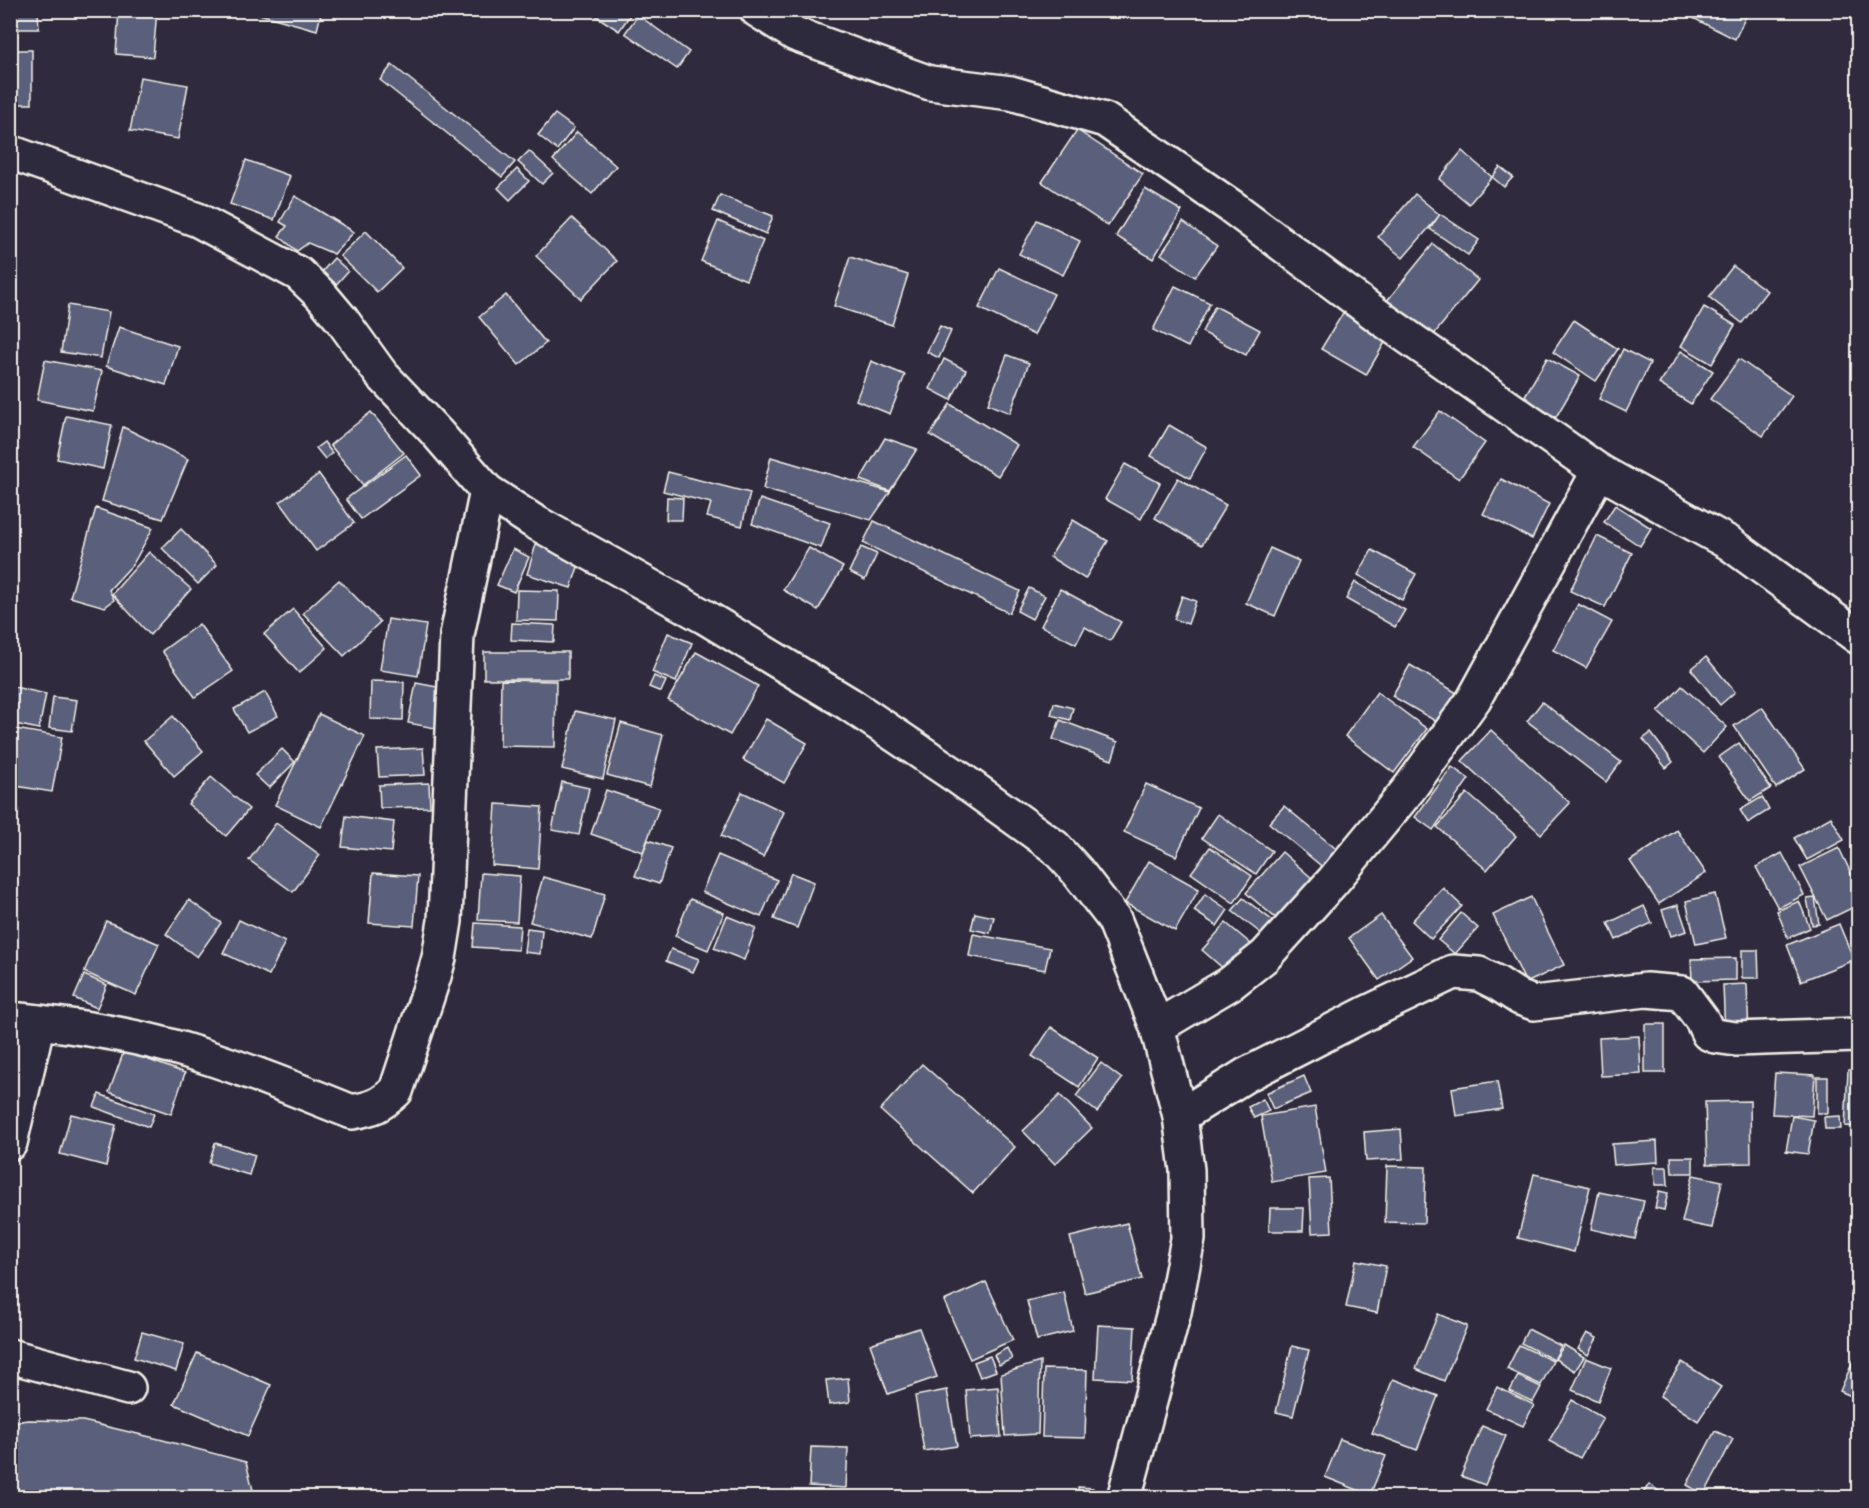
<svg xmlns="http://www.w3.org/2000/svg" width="1869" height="1508" viewBox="0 0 1869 1508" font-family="'Playpen Sans',sans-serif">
	<rect width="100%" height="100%" fill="#2f2a3d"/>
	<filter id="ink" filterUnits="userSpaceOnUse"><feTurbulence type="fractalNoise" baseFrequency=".0167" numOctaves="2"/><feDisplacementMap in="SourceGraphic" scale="12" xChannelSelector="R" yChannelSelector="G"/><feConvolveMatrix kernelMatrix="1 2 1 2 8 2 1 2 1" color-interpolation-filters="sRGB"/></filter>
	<g filter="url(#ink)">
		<g fill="#5a617c" stroke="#f4f1e8" stroke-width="1.5">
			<polygon points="10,10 38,10 39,29 10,29"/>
			<polygon points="119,10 157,10 153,57 116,54"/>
			<polygon points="260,10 322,10 317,30 259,14"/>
			<polygon points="587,10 630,10 632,12 619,31"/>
			<polygon points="1697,10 1749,10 1735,39 1693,18"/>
			<polygon points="638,15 689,52 677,69 625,33"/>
			<rect x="10" y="50" width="22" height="54"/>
			<polygon points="392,65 515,162 502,177 380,80"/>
			<polygon points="140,77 188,85 178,139 130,131"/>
			<polygon points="555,114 574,128 557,150 538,135"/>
			<polygon points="1077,130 1143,174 1108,226 1042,182"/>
			<polygon points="577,132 616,166 592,194 553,160"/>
			<polygon points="529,151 553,173 542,184 518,162"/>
			<polygon points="1462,151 1492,177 1469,204 1439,179"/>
			<polygon points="246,160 290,176 274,220 230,204"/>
			<polygon points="1500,167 1513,177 1504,187 1492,177"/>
			<polygon points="517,169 529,181 510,200 498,188"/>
			<polygon points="1145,189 1182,211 1153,259 1116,236"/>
			<polygon points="1415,194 1440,215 1403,258 1378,237"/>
			<polygon points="720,195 773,216 766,234 713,211"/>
			<polygon points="295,196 354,232 334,254 308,243 297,251 279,236 287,226 280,222"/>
			<polygon points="1440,214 1479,240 1468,255 1430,229"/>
			<polygon points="572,218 617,261 581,299 536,256"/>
			<polygon points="1037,220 1080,241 1063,275 1019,254"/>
			<polygon points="718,221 763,241 746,280 701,261"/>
			<polygon points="1183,222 1217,246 1195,277 1161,254"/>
			<polygon points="366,231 402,268 377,292 340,256"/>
			<polygon points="1433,244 1478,280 1431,338 1386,302"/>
			<polygon points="850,257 908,275 892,325 834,306"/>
			<polygon points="334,258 348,271 334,287 320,274"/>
			<polygon points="1733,266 1767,291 1742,323 1709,297"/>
			<polygon points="999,268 1054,294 1034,335 979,308"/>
			<polygon points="10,277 15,277 16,333 10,334"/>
			<polygon points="1175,286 1210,303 1188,347 1153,330"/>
			<polygon points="506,295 546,343 519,365 479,317"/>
			<polygon points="68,305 109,312 101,358 61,352"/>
			<polygon points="1215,306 1260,330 1246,355 1202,332"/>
			<polygon points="1704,307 1735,325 1712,364 1681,346"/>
			<polygon points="1343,313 1387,339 1366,375 1321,349"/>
			<polygon points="1574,320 1618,349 1596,381 1553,352"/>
			<polygon points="940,326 951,331 939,358 927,352"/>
			<polygon points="119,327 178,346 166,385 106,366"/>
			<polygon points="1623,349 1650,363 1626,412 1599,399"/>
			<polygon points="1681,351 1713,371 1691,404 1659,384"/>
			<polygon points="1007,355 1029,363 1010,413 988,404"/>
			<polygon points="1547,358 1580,376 1556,417 1523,399"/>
			<polygon points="944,359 966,370 951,400 930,389"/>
			<polygon points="1739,359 1792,396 1763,436 1710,399"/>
			<polygon points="45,360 102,371 93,411 37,400"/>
			<polygon points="871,361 905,375 890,414 856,400"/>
			<polygon points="950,404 1017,445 998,476 930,435"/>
			<polygon points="1440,411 1485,443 1459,479 1413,447"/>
			<polygon points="371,412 404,453 363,485 330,445"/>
			<polygon points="66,416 112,425 103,469 57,459"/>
			<polygon points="1169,425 1207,447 1190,478 1151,456"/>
			<polygon points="123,427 188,459 163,519 102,501"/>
			<polygon points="885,438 917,449 890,491 860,480"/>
			<polygon points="324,442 332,453 325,459 316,448"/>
			<polygon points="406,455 421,475 361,519 346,499"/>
			<polygon points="771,457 890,492 871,520 763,489"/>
			<polygon points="1125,464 1160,483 1141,519 1105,499"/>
			<polygon points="668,472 750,493 742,526 707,517 711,503 663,491"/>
			<polygon points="319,474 354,523 316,551 280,502"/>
			<polygon points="1178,478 1226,505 1202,545 1155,518"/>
			<polygon points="1501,479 1549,504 1532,539 1483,514"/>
			<polygon points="667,497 683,498 682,520 666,520"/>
			<polygon points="760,499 830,523 821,548 752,524"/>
			<polygon points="1615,505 1651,528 1640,546 1604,522"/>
			<polygon points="96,508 153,528 133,564 109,590 114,600 105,607 70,597"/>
			<polygon points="1073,520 1108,541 1085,579 1050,557"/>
			<polygon points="874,521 1020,591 1009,613 863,543"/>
			<polygon points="181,529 217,565 198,584 162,548"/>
			<polygon points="1597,536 1632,553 1605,607 1570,591"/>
			<polygon points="537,541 582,555 571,588 527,574"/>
			<polygon points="861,547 877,554 865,580 849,572"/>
			<polygon points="809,548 843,567 818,610 783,590"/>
			<polygon points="1270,548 1299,561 1275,616 1246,603"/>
			<polygon points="513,549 529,557 514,592 497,585"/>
			<polygon points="1372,550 1416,574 1402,600 1358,575"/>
			<polygon points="149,552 191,589 150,635 112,594"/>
			<polygon points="339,580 380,622 344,656 303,613"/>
			<polygon points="1355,582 1405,610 1395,627 1346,599"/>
			<polygon points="1029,588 1045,596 1032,619 1017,611"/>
			<polygon points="1060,589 1121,622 1110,641 1085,627 1076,644 1041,626"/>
			<polygon points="517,590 559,591 558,621 516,620"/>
			<polygon points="1182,596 1196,601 1188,624 1174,619"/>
			<polygon points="1578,604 1612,622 1586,668 1553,650"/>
			<polygon points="293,609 327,648 299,673 264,634"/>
			<polygon points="388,619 426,625 418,676 380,670"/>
			<polygon points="512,623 555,625 554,642 511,640"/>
			<polygon points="199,624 233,671 195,697 162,651"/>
			<polygon points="668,633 692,643 676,682 652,672"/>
			<rect x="484" y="652" width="84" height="27"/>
			<polygon points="696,652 758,686 730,735 668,700"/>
			<polygon points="1706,657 1735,692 1720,705 1691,669"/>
			<polygon points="1410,665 1462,696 1444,726 1392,696"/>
			<polygon points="654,676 666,681 661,692 649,687"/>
			<polygon points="501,680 556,681 555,747 500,746"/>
			<polygon points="371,681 404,682 403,720 370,719"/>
			<polygon points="416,683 448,689 440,729 408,723"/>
			<polygon points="10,686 46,694 39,729 10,723"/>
			<polygon points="1682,686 1727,727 1703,753 1658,712"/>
			<polygon points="265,692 278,716 247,732 234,709"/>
			<polygon points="1377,692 1427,729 1394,773 1345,736"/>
			<polygon points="53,697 77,700 72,731 49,728"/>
			<polygon points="1542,702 1621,762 1606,782 1527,721"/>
			<polygon points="1054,703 1073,708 1070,720 1051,715"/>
			<polygon points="1762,707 1805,769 1776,788 1734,726"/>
			<polygon points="575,711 616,720 603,779 562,769"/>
			<polygon points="319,714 365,736 321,827 275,805"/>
			<polygon points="173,716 203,751 174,776 144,741"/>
			<polygon points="766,719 807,743 784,783 743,760"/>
			<polygon points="1060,720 1118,742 1112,760 1053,739"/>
			<polygon points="621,723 663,735 650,787 607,775"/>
			<polygon points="10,728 62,737 52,792 10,785"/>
			<polygon points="1491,730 1570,803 1541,834 1462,761"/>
			<polygon points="1651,733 1673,762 1666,768 1643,739"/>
			<polygon points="1739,743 1771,788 1750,801 1719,757"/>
			<polygon points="423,748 425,775 379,777 377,750"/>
			<polygon points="282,749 295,762 269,788 255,775"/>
			<polygon points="1452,767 1469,779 1433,830 1415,817"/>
			<polygon points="211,777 249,809 226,836 188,804"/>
			<polygon points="562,782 589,788 579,835 552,830"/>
			<polygon points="429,783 430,807 380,808 379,785"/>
			<polygon points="1146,784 1199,808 1176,856 1124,832"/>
			<polygon points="606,790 659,808 643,852 591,834"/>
			<polygon points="742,792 784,812 763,857 721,836"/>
			<polygon points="1467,793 1516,836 1487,870 1437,827"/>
			<polygon points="1762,797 1769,810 1748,823 1740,810"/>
			<polygon points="496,804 542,807 538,869 492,865"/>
			<polygon points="1284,806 1340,852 1325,869 1269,823"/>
			<polygon points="10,807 19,809 10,839"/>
			<polygon points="1218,814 1272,851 1256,874 1202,838"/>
			<polygon points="346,816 394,822 391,852 342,847"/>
			<polygon points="1831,817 1844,840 1807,860 1794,838"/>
			<polygon points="276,823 320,855 293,892 249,860"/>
			<polygon points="1677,830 1706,873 1659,904 1630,861"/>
			<polygon points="648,840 671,848 659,884 635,876"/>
			<polygon points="1210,847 1252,876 1234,903 1191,873"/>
			<polygon points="1839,848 1858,888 1858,905 1827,920 1800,867"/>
			<polygon points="1282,852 1321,886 1286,927 1246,893"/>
			<polygon points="1782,853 1804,895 1778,908 1756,867"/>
			<polygon points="718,855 777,880 761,917 702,892"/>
			<polygon points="1149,861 1199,889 1175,931 1125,903"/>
			<polygon points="373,873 418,876 414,926 369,923"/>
			<polygon points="481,873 520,876 517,922 478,920"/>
			<polygon points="791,873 814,882 797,928 774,919"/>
			<polygon points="543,877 605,894 592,939 530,922"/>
			<polygon points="1443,888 1462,906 1431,939 1412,921"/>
			<polygon points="1205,894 1228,910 1217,926 1194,911"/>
			<polygon points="1715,894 1726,938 1696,944 1686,901"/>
			<polygon points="1531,897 1564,965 1526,983 1493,915"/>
			<polygon points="1243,898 1281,927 1271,941 1232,911"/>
			<polygon points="1815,898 1819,924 1812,925 1807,899"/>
			<polygon points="690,899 724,913 708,950 675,936"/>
			<polygon points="189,900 221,923 197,957 166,934"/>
			<polygon points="1799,901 1810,928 1788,938 1777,911"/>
			<polygon points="1678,905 1687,931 1671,936 1662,910"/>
			<polygon points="1644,906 1652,923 1616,940 1608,923"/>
			<polygon points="975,913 994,917 990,933 971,929"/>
			<polygon points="1461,913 1478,928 1455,954 1438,940"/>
			<polygon points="1381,915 1412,957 1379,980 1349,938"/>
			<polygon points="727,916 756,928 744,960 714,948"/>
			<polygon points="239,920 285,942 269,975 223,953"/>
			<polygon points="106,921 159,944 136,995 84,972"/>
			<polygon points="475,923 520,926 518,950 473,947"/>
			<polygon points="1226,923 1257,949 1233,977 1202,950"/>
			<polygon points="1839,924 1854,960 1801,981 1787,945"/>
			<polygon points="527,928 542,930 540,954 524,952"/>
			<polygon points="973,934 1050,948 1045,970 969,956"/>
			<polygon points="671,949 699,959 693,972 666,961"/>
			<polygon points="1742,950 1758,950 1759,978 1742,978"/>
			<polygon points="1736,958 1736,980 1692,981 1691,959"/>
			<polygon points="84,975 107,985 97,1008 74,998"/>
			<polygon points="1747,984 1749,1034 1725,1035 1723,985"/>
			<rect x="1645" y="1024" width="20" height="49"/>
			<polygon points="1051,1027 1098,1058 1079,1087 1032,1056"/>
			<polygon points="1639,1036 1641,1074 1601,1076 1599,1038"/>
			<polygon points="124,1051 185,1073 171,1114 109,1092"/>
			<polygon points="1101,1063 1122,1079 1097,1112 1076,1096"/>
			<polygon points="922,1064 1015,1147 973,1193 880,1110"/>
			<polygon points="1848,1070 1858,1070 1858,1127 1845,1126"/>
			<polygon points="1775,1073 1815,1075 1812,1116 1772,1114"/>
			<polygon points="1304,1076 1311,1093 1273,1109 1266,1093"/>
			<rect x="1817" y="1077" width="11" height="36"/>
			<polygon points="1497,1081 1502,1109 1456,1116 1452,1088"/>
			<polygon points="99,1094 154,1114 149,1127 94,1107"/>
			<polygon points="1060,1095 1092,1128 1055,1164 1023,1131"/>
			<polygon points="1263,1099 1269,1111 1254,1118 1248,1107"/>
			<polygon points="1750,1101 1751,1163 1707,1164 1705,1102"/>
			<polygon points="1315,1107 1326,1173 1272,1182 1261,1116"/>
			<polygon points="71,1114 116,1125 106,1166 60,1154"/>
			<polygon points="1792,1116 1814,1120 1808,1154 1786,1151"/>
			<polygon points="1840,1116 1841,1129 1825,1129 1824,1117"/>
			<polygon points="1401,1129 1403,1159 1366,1161 1364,1132"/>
			<polygon points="1657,1141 1658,1162 1614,1165 1612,1144"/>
			<polygon points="215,1143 255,1155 249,1175 209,1163"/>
			<polygon points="1671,1157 1693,1157 1693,1173 1672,1173"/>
			<polygon points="1387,1166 1426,1167 1424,1223 1385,1222"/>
			<polygon points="1654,1167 1667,1167 1668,1185 1655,1185"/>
			<polygon points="1534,1174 1590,1187 1574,1252 1518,1238"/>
			<polygon points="1693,1175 1722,1181 1712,1228 1682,1222"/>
			<polygon points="1329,1178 1332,1232 1312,1233 1309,1179"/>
			<polygon points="1659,1191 1668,1193 1664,1210 1655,1208"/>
			<polygon points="1599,1192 1644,1201 1635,1239 1591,1229"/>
			<polygon points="1270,1208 1304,1208 1303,1231 1269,1231"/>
			<polygon points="1127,1223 1142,1279 1085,1293 1070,1237"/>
			<polygon points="1356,1260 1386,1266 1377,1313 1346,1307"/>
			<polygon points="986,1282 1013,1340 970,1359 944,1301"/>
			<polygon points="1064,1292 1073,1331 1037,1340 1027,1301"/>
			<polygon points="1438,1314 1467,1326 1444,1381 1416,1369"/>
			<polygon points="1098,1325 1135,1327 1132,1380 1095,1378"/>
			<polygon points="919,1328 937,1377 888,1394 870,1344"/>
			<polygon points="1528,1329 1561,1346 1554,1360 1521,1343"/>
			<polygon points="142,1332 184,1344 176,1371 134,1358"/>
			<polygon points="1587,1333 1597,1338 1588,1355 1578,1349"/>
			<polygon points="1519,1345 1553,1361 1541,1385 1507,1369"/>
			<polygon points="1564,1345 1584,1357 1575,1371 1555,1359"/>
			<polygon points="1292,1346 1309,1350 1293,1416 1276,1412"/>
			<polygon points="1007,1348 1012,1359 999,1365 994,1355"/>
			<polygon points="1857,1352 1858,1353 1858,1399 1840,1391"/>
			<polygon points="197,1353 271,1385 248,1436 174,1404"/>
			<polygon points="990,1356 996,1371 980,1377 974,1362"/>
			<polygon points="1586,1358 1611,1368 1598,1401 1572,1390"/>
			<polygon points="1040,1362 1038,1434 1005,1436 1001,1374"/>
			<polygon points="1682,1362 1721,1387 1698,1421 1660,1396"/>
			<polygon points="1044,1369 1087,1370 1085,1438 1042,1437"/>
			<polygon points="1518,1376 1541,1387 1533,1402 1510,1391"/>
			<polygon points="848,1378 850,1402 829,1405 826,1380"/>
			<polygon points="1393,1379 1438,1396 1417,1450 1372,1433"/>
			<polygon points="998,1387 1001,1437 970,1439 966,1390"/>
			<polygon points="1497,1387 1534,1405 1523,1426 1486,1409"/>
			<polygon points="947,1390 957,1446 924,1451 915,1396"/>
			<polygon points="1572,1400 1603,1418 1580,1458 1549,1441"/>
			<polygon points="29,1420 83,1421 159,1439 246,1462 255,1498 10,1498 10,1422"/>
			<polygon points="1482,1426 1506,1436 1485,1485 1461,1476"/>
			<polygon points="1715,1431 1733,1439 1704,1495 1687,1485"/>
			<polygon points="1340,1439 1386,1456 1370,1495 1325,1477"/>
			<polygon points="811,1447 848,1448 846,1488 809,1486"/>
			<polygon points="1649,1484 1669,1498 1640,1498"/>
			<polygon points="1078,1487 1093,1488 1093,1498 1078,1498"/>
		</g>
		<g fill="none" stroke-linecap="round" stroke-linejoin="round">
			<g stroke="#f4f1e8" stroke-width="38">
				<g id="minor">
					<polyline points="757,10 795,34 930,83 1011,93 1105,120 1232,207 1385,321 1599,471 1729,543 1858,637"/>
					<polyline points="10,152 198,220 299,274 321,295 342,320 381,374 437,433 487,491 533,521 705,617 849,704 959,778 1055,847 1077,871 1114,919 1157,1027 1180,1116 1187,1170 1188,1239 1174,1312 1124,1498"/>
					<path d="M 10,1019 C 72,1025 135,1034 194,1053 C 248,1070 300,1091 352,1112 C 373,1108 380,1106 396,1091 L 434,976 L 439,958 L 445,921 L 457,635 L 487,491"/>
					<polyline points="1157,1027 1231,983 1265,956 1333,881 1409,789 1474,699 1599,471"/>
					<polyline points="1180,1116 1246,1075 1365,1014 1453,972 1479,974 1497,983 1520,998 1534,1003 1646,990 1682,993 1702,1020 1708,1033 1715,1036 1736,1039 1858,1035"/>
					<polyline points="10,1143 38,1022"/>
					<polyline points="10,1356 128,1388"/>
				</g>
			</g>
			<use href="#minor" stroke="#2f2a3d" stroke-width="33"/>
		</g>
	</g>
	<rect width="1869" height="1508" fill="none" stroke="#2f2a3d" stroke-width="36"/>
	<rect x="18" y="18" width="1833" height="1472" fill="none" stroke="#f4f1e8" stroke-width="2" filter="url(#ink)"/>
</svg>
